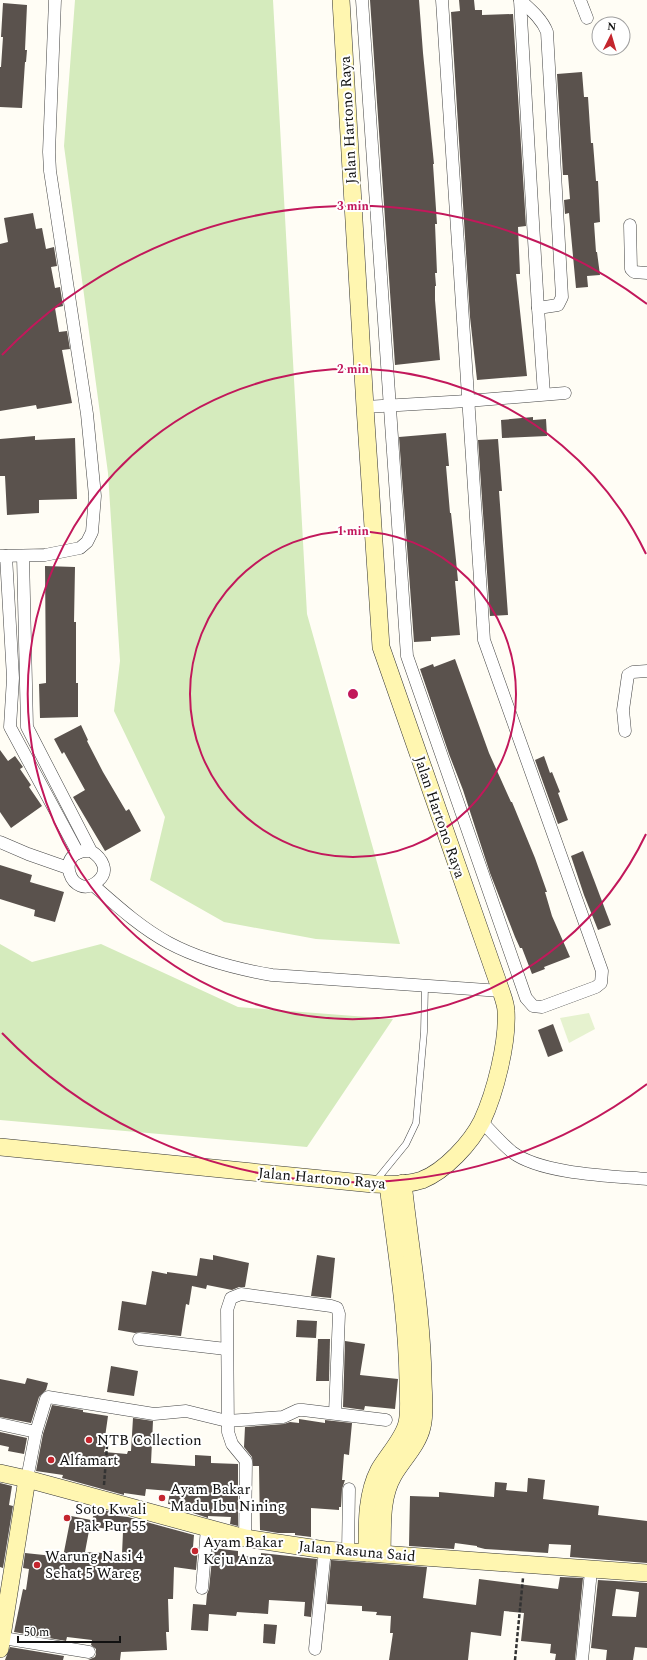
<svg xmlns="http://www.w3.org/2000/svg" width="647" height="1660" viewBox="0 0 647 1660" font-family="Spectral,serif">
	<rect width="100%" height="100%" fill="#fffdf5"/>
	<g fill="#d5ebbd">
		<polygon points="75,0 273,0 307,614 400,944 316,939 224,922 150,880 165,817 114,711 120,661 108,473 64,146"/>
		<polygon points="0,944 32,962 101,944 238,1007 393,1019 307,1147 0,1120"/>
	</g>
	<polygon fill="#e6f2cf" points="589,1013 595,1029 569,1043 560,1018"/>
	<g fill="#5a524d" fill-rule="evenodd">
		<polygon points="370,0 419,0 423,53 434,164 433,164 437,224 435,224 437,273 435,273 436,286 435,286 435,300 440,360 395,365"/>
		<polygon points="459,0 474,0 475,10 482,10 482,15 513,14 526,226 518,227 520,274 516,274 527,376 477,380 470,317 451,12 460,11"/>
		<polygon points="3,3 27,5 25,50 27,50 26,62 25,62 22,108 0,107 0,67 1,67 3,37 1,37"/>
		<polygon points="582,72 584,97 588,97 591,143 593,143 596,181 598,181 600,222 594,223 596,252 597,252 600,275 587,276 588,287 576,288 570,224 569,213 565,214 564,200 570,199 568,175 563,175 557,74"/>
		<polygon points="33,213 36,229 42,228 46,249 54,247 57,266 51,267 55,288 60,287 63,306 55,308 59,332 67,331 70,349 62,350 72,403 37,409 36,405 0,411 0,244 8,242 4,218"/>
		<polygon points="533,417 533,420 546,419 547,436 502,438 501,420"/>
		<polygon points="446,433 449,466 446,466 450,513 451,513 456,560 458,581 455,581 460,635 431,637 431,641 414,642 399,437"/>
		<polygon points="35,436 35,440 75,438 77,499 39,500 39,513 7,515 5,476 0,476 0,439"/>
		<polygon points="498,439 502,491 499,491 508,615 490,616 478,440"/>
		<polygon points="45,566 75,567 74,622 76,622 76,683 78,683 78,717 40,718 39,684 46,683"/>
		<polygon points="455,659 489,753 511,802 512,802 535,858 547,892 545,892 552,916 570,957 544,967 545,969 532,974 522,948 520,948 515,937 490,873 463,790 449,754 420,669 433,664 434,667"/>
		<polygon points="81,725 88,740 87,741 103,772 126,811 129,809 141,831 105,851 73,797 85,790 64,752 62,754 54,739"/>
		<polygon points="0,750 8,761 15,756 23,767 20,769 31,785 29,787 42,806 11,828 0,812"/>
		<polygon points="544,756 550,773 552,772 560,792 558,793 568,820 558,824 535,760"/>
		<polygon points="583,851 611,925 598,930 584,895 571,856"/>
		<polygon points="0,865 32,875 30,882 64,892 55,922 34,916 35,910 0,899"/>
		<polygon points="553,1024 563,1051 548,1057 538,1030"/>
		<polygon points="213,1255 249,1263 245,1287 239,1287 232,1290 207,1285 206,1289 192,1286 189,1305 186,1304 181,1336 140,1332 135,1333 118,1330 122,1301 146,1305 152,1271 167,1274 167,1272 197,1276 200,1258 213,1260"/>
		<polygon points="317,1255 335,1258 331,1298 311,1296"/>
		<polygon points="297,1320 317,1321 316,1338 296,1337"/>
		<polygon points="318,1339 330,1339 329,1381 316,1381"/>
		<polygon points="345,1341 365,1344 360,1375 398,1379 395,1409 365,1406 364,1410 343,1407"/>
		<polygon points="111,1366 138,1371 134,1396 107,1392"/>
		<polygon points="27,1378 48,1383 46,1390 39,1397 31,1423 0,1417 0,1379 25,1384"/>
		<polygon points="52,1405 83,1410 83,1412 108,1416 104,1444 106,1444 104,1452 127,1454 128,1451 131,1451 133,1418 153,1421 151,1463 195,1466 195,1455 211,1456 211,1463 238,1464 238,1526 230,1524 231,1517 208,1516 208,1518 193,1513 193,1506 168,1504 170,1491 146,1489 145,1496 124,1493 124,1495 62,1478 63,1475 36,1471 43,1434"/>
		<polygon points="299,1419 325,1423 325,1420 352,1423 349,1455 344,1454 342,1480 345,1480 342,1489 341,1507 339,1507 339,1510 311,1508 311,1537 295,1535 295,1533 278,1533 260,1530 259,1466 253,1466 252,1457 244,1447 245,1427 284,1424 290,1422 299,1423"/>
		<polygon points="0,1432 27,1438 24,1454 8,1451 9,1447 0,1445"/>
		<polygon points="528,1478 545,1480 543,1499 599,1506 598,1515 647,1521 647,1563 570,1557 571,1545 549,1544 548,1553 485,1549 477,1547 477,1546 455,1543 454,1549 409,1546 410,1496 439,1497 439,1492 494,1497 495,1482 507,1483 506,1490 527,1492"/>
		<polygon points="0,1483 12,1486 9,1505 13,1506 3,1568 0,1567"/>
		<polygon points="95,1508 120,1514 119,1516 128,1517 194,1535 193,1547 198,1547 196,1570 174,1567 173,1599 168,1599 169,1632 166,1632 167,1650 121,1652 120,1660 88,1660 95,1657 96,1654 96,1649 91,1645 92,1640 67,1637 66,1641 14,1632 23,1589 26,1590 29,1569 23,1568 25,1553 63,1557 71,1516 91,1520 85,1552 122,1554 123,1532 91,1526"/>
		<polygon points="213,1548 238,1551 238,1556 261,1557 261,1553 317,1559 311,1617 304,1616 305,1602 269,1600 268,1614 237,1612 236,1616 209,1614 208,1631 191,1630 193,1604 206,1605 207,1594 209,1589"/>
		<polygon points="331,1560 427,1567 423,1598 476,1605 479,1579 558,1589 560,1577 583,1578 575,1660 555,1660 556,1654 550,1653 551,1644 521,1641 524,1613 504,1611 501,1636 471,1632 468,1660 389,1660 393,1633 390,1633 391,1616 376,1615 377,1612 362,1611 362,1606 327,1604"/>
		<path d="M 598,1580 L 647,1583 L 647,1648 L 635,1647 L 633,1660 L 606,1660 L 607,1650 L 591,1648 ZM 616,1589 L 639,1592 L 636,1617 L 612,1616 Z"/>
		<polygon points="264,1624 277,1625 275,1644 263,1643"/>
		<polygon points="10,1647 64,1656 63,1660 5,1660"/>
	</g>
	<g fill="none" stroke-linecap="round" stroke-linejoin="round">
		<g stroke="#444" stroke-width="7">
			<polyline id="lane" points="375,1182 406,1144 416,1123 424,1032 425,985"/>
		</g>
		<g stroke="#444" stroke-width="13">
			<g id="street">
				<polyline points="362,0 407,656 526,998 533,1006 542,1007 596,987 601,983 602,971 484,640 442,0"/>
				<path d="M 520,0 C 531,10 542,19 547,32 L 562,297 L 558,305 L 538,308 L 544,394"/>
				<polyline points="520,0 538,308"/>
				<polyline points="580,0 587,18"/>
				<polyline points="630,225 631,269 634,272 647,273"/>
				<polyline points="365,407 467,401 565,393"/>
				<polyline points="0,556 45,555 80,548 87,542 92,532 95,496 87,414 50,171 49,152 55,0"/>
				<polyline points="6,556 13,678 10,727 78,853"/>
				<path d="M 23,556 L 27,727 L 91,851 C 102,858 110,871 98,881 C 72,904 51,848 91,851"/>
				<polyline points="625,731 623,710 628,675 633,672 647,671"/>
				<polyline points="0,842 28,854 68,868"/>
				<path d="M 93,885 C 117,906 141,928 169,943 C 201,960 237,969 272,975 L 501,991"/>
				<path d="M 481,1121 C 491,1131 501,1143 512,1152 C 541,1174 611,1176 647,1179"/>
				<polyline points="139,1339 226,1349"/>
				<polyline points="0,1424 36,1432"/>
				<polyline points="27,1479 36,1432 46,1399 48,1397 154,1414 186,1411 227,1421 283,1417 298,1410 303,1410 386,1420"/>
				<polyline points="245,1538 246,1461 232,1444 228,1432 227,1310 231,1298 241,1294 331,1306 337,1308 339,1314 335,1413"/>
				<polyline points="348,1552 349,1489"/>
				<polyline points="202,1588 207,1528"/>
				<polyline points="3,1638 89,1652"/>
				<polyline points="315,1649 325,1550"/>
				<polyline points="582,1660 591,1571"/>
			</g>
		</g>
		<g stroke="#333" stroke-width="18">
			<g id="secondary">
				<path d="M 0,1147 L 373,1184 C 389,1185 407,1185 422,1180 C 445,1171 471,1143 482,1121 C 495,1093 508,1043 506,1011 C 506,1005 503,997 501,991 L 381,647 L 365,407 L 341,0"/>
				<polyline points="0,1473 27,1479 245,1538 325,1550 647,1573"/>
				<path d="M 367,1553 C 367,1525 366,1495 379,1470 C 387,1456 404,1438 407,1423 C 410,1410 408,1394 408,1381 C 407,1315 396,1250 388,1185"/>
				<path d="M 382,1553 C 383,1528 380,1499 393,1476 C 402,1460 418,1445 422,1427 C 426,1412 423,1394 423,1379 C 422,1313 410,1248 403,1183"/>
				<polyline points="0,1649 27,1479"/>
			</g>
		</g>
		<g stroke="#333" stroke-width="2.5" stroke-dasharray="4 2" stroke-linecap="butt">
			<polyline points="104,1485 108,1433"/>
			<polyline points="515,1660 523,1578"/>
		</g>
		<use href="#lane" stroke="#fff" stroke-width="6"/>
		<use href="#street" stroke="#fff" stroke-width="12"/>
		<use href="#secondary" stroke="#fff6b0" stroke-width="17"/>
	</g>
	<g fill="none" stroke="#c2185b" stroke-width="2">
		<circle cx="353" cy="694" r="163"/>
		<path d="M646 834A325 325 0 1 1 646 554"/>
		<path d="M647 1084A488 488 0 0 1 2 1033M2 355A488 488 0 0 1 647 304"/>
	</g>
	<g fill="#c4262e" stroke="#fff" stroke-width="1.5">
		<circle cx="89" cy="1440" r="4"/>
		<circle cx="51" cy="1460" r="4"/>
		<circle cx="162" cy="1498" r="4"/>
		<circle cx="67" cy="1518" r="4"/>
		<circle cx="195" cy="1551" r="4"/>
		<circle cx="37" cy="1565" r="4"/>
	</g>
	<g text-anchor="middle" stroke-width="4" stroke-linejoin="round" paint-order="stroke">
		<g font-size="15" fill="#111" stroke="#fff">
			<text transform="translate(348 120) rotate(-93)" y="5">Jalan Hartono Raya</text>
			<text transform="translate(440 817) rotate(71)" y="5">Jalan Hartono Raya</text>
			<text transform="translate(322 1178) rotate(5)" y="5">Jalan Hartono Raya</text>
			<text transform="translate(357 1551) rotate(5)" y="5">Jalan Rasuna Said</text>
		</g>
		<g font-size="15" fill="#111" stroke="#fff" text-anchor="start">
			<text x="97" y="1445">NTB Collection</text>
			<text x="59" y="1465">Alfamart</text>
			<text x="170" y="1494">Ayam Bakar<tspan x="170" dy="17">Madu Ibu Nining</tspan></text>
			<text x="75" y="1514">Soto Kwali<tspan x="75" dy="17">Pak Pur 55</tspan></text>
			<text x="203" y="1547">Ayam Bakar<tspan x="203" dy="17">Keju Anza</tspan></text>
			<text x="45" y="1561">Warung Nasi 4<tspan x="45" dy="17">Sehat 5 Wareg</tspan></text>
		</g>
	</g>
	<circle cx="353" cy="694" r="6" fill="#c2185b" stroke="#fff" stroke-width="2"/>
	<g font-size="12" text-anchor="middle" font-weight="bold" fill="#c2185b" stroke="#fff" stroke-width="4" stroke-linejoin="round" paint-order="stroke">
		<text x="353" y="210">3 min</text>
		<text x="353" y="373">2 min</text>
		<text x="353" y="535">1 min</text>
	</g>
	<g transform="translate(611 36) rotate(5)"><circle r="19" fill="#ffffff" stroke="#a0a0a0"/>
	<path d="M0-3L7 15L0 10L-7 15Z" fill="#c4262e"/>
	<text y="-6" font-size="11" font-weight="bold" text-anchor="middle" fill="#111111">N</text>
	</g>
	<path d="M18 1636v6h102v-6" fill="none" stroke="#111111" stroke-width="2"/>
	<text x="24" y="1636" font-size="12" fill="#111111" stroke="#ffffff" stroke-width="3" paint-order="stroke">50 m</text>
</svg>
